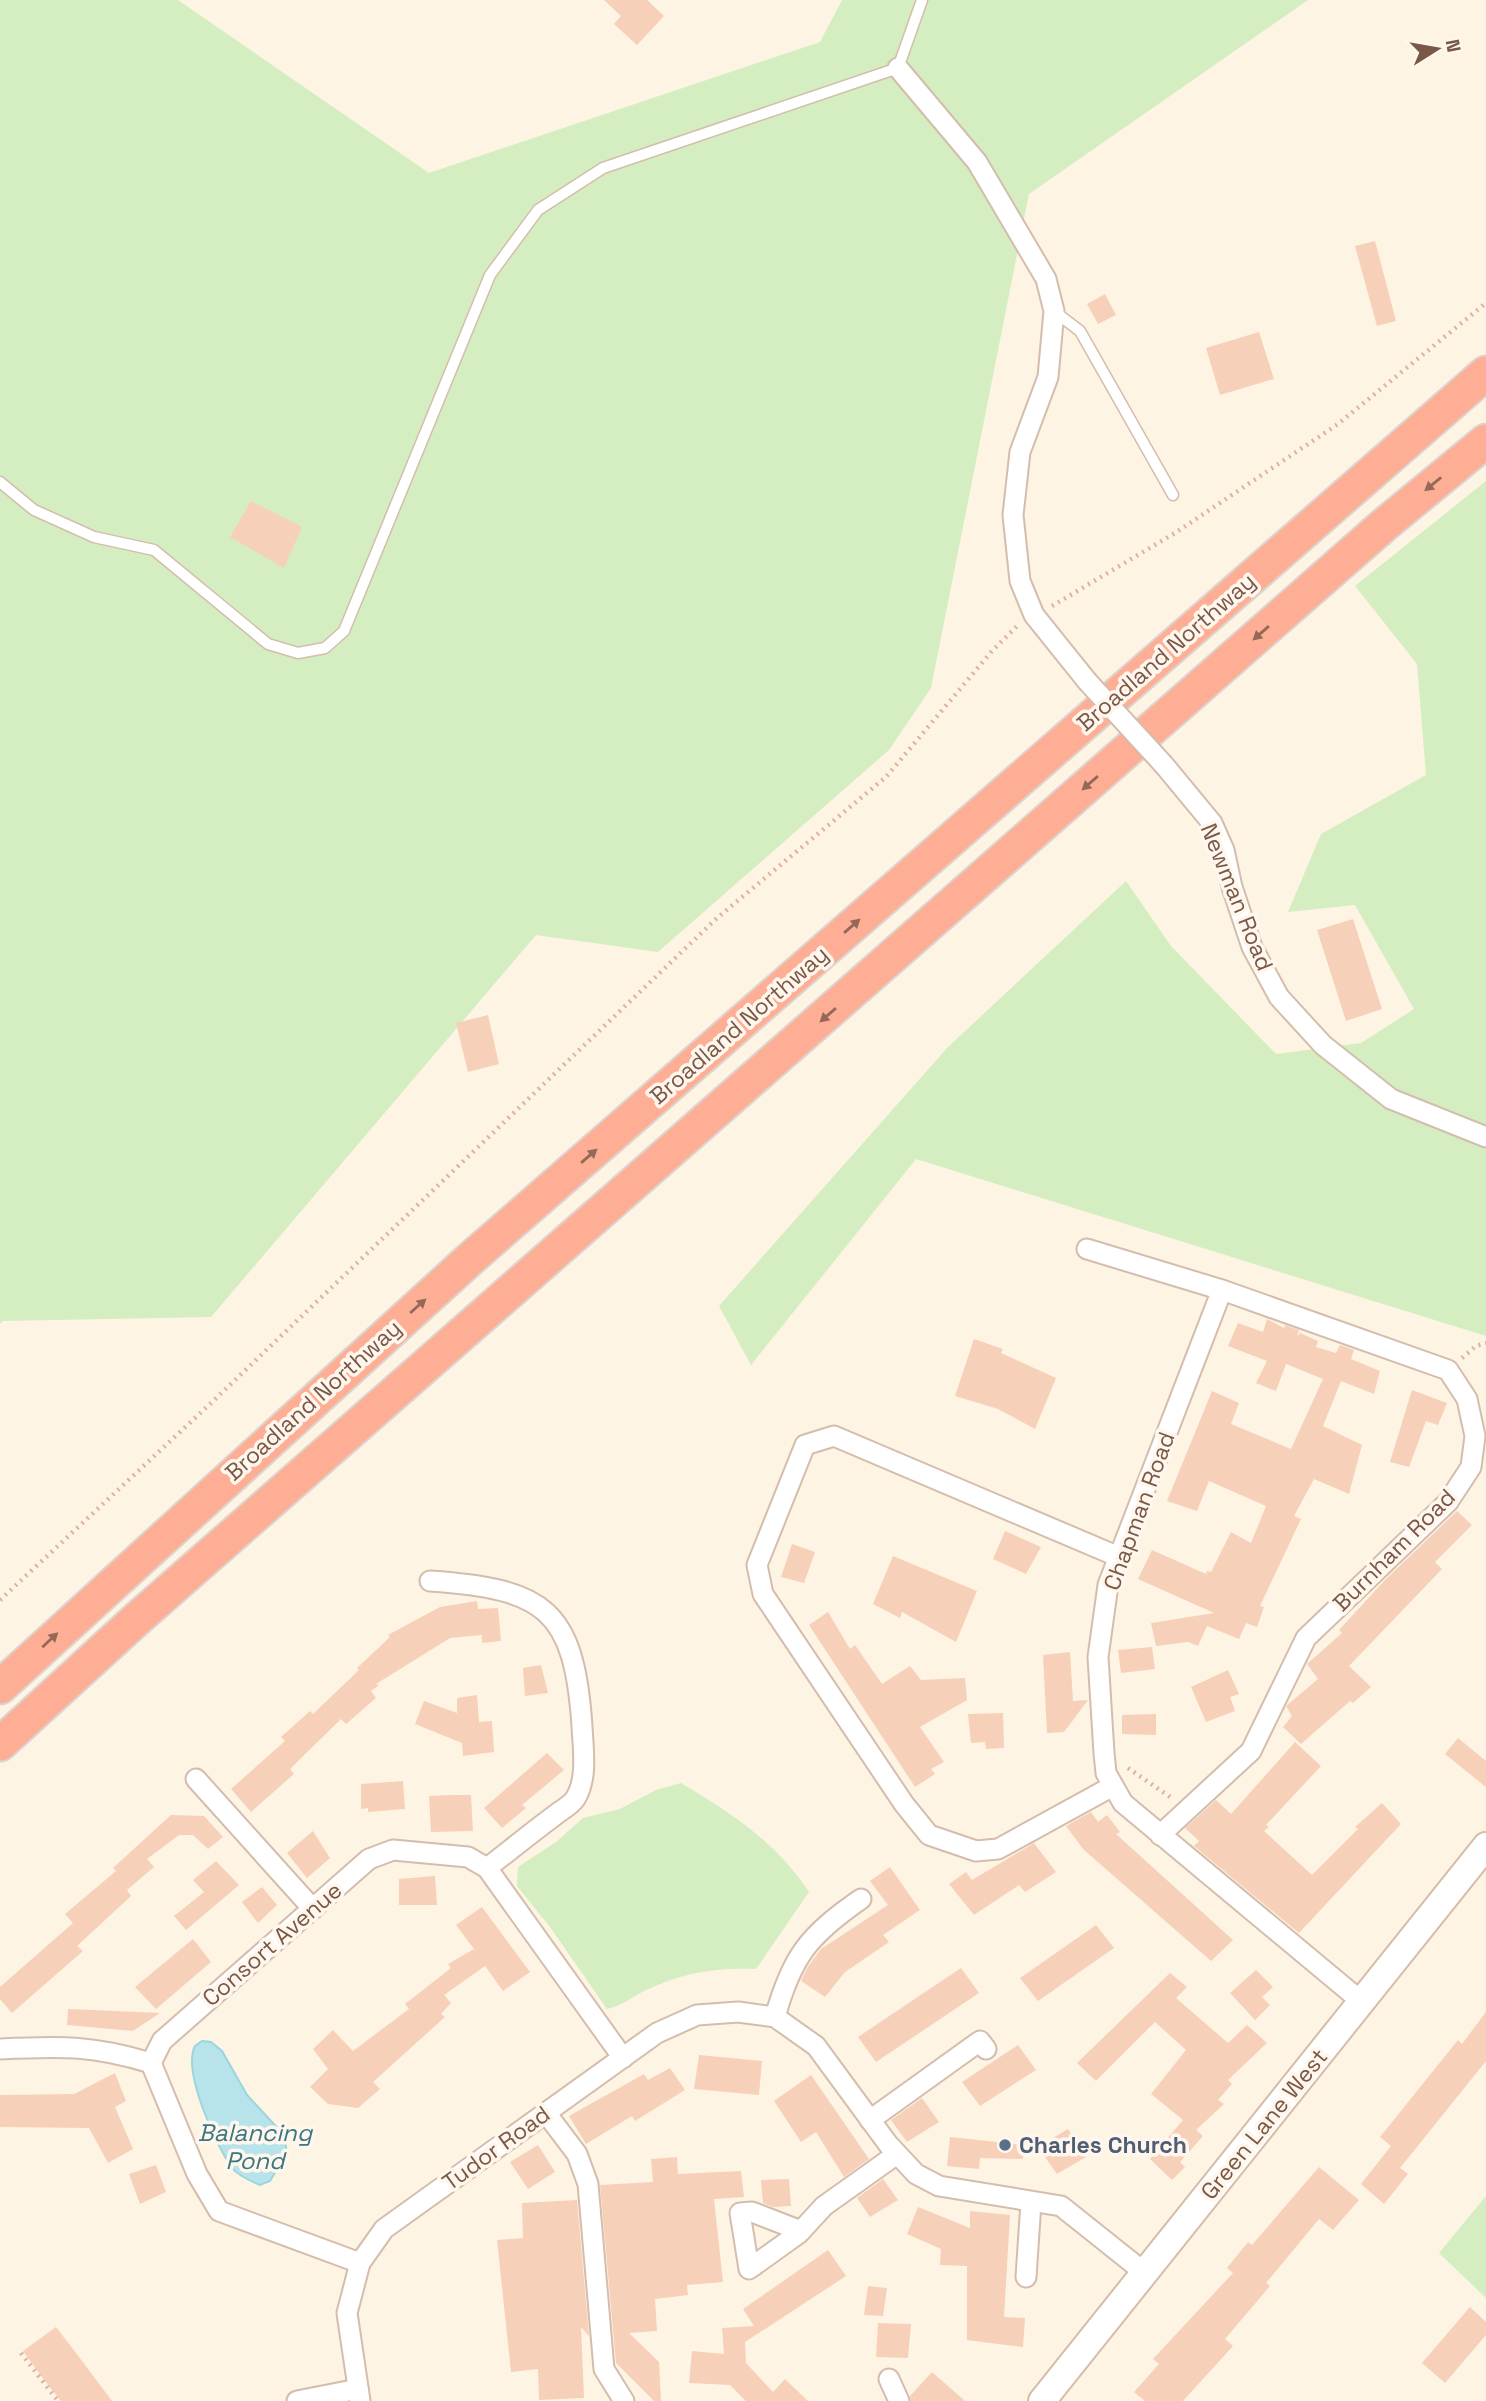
<svg xmlns="http://www.w3.org/2000/svg" width="1486" height="2401" viewBox="0 0 1486 2401" font-family="'Space Grotesk',sans-serif">
	<rect width="100%" height="100%" fill="#fef4e4"/>
	<g fill="#d4eec1">
		<polygon points="0,0 178,0 429,173 820,42 842,0 1308,0 1029,194 931,688 889,750 658,952 536,935 211,1317 3,1321 0,1324"/>
		<polygon points="1486,481 1486,1336 916,1159 751,1365 719,1306 948,1047 1126,881 1171,946 1276,1054 1361,1043 1414,1009 1355,905 1288,912 1321,834 1426,775 1417,664 1355,586"/>
		<path d="M 681,1783 C 731,1813 776,1842 809,1892 L 756,1969 C 716,1967 682,1973 646,1990 C 632,1997 622,2006 607,2009 L 550,1927 L 517,1886 L 518,1867 L 556,1842 L 583,1818 L 620,1809 L 656,1790 Z"/>
		<polygon points="1486,2196 1486,2298 1439,2253"/>
	</g>
	<path fill="#b7e4ea" stroke="#9cd5dd" stroke-width="2" d="M 202,2041 L 211,2042 L 222,2051 L 247,2095 L 284,2135 L 287,2153 L 270,2181 L 260,2185 C 251,2181 238,2176 232,2168 C 216,2145 182,2071 195,2046 Z"/>
	<g fill="#f7d0b9">
		<polygon points="604,0 647,0 664,16 637,45 614,24 621,16"/>
		<polygon points="1375,241 1396,321 1377,326 1355,246"/>
		<polygon points="1105,294 1116,315 1098,324 1087,304"/>
		<polygon points="1259,332 1274,379 1220,395 1206,348"/>
		<polygon points="251,501 302,527 284,568 230,537"/>
		<polygon points="1353,919 1382,1009 1346,1021 1317,930"/>
		<polygon points="488,1015 499,1064 468,1072 456,1023"/>
		<polygon points="1267,1319 1284,1328 1285,1325 1299,1330 1297,1336 1300,1333 1318,1341 1316,1347 1336,1353 1340,1345 1354,1350 1351,1359 1380,1371 1374,1394 1341,1381 1323,1426 1362,1445 1349,1494 1314,1479 1294,1516 1301,1519 1260,1606 1264,1607 1257,1627 1246,1623 1239,1639 1207,1626 1198,1646 1188,1642 1156,1646 1151,1623 1214,1613 1138,1579 1152,1550 1206,1574 1207,1571 1211,1572 1231,1532 1251,1543 1266,1506 1209,1481 1197,1511 1167,1501 1212,1391 1239,1403 1231,1424 1291,1449 1323,1379 1286,1364 1276,1391 1256,1383 1267,1361 1228,1346 1238,1323 1263,1332"/>
		<polygon points="974,1339 1003,1349 1001,1353 1056,1378 1035,1429 998,1409 955,1396"/>
		<polygon points="1412,1390 1447,1403 1438,1425 1426,1421 1409,1467 1390,1462"/>
		<polygon points="1457,1511 1472,1525 1435,1562 1442,1569 1349,1666 1371,1687 1353,1703 1350,1701 1301,1744 1283,1727 1292,1716 1286,1706 1318,1679 1307,1664 1342,1633 1339,1630 1386,1579"/>
		<polygon points="1005,1531 1041,1547 1026,1574 993,1559"/>
		<polygon points="792,1544 815,1552 804,1583 781,1577"/>
		<polygon points="893,1556 977,1591 956,1642 902,1612 900,1618 873,1604"/>
		<polygon points="477,1601 478,1609 498,1608 501,1641 482,1643 482,1635 450,1638 376,1684 379,1685 371,1691 376,1698 346,1724 341,1719 290,1769 294,1774 251,1812 231,1789 285,1741 281,1737 310,1711 313,1714 359,1670 357,1668 390,1637 388,1635 440,1607"/>
		<polygon points="828,1612 850,1649 855,1645 882,1684 910,1666 921,1680 965,1678 967,1700 920,1727 944,1762 931,1769 935,1774 915,1787 809,1625"/>
		<polygon points="1152,1647 1155,1669 1121,1673 1118,1650"/>
		<polygon points="1070,1652 1073,1701 1088,1700 1064,1732 1047,1733 1043,1655"/>
		<polygon points="541,1665 548,1693 525,1696 523,1668"/>
		<polygon points="1228,1670 1239,1694 1230,1697 1235,1711 1206,1722 1191,1687"/>
		<polygon points="477,1695 479,1722 492,1721 494,1752 463,1756 462,1743 415,1724 424,1701 457,1713 457,1698"/>
		<polygon points="1003,1713 1004,1748 986,1749 985,1742 971,1743 968,1714"/>
		<polygon points="1156,1714 1156,1735 1122,1734 1122,1715"/>
		<polygon points="1458,1738 1486,1761 1486,1787 1445,1754"/>
		<polygon points="1295,1742 1321,1766 1266,1825 1269,1827 1264,1831 1312,1875 1358,1829 1355,1827 1382,1803 1401,1824 1299,1933 1194,1846 1199,1841 1185,1828 1216,1800 1231,1814"/>
		<polygon points="547,1753 564,1770 522,1805 526,1808 502,1828 484,1808"/>
		<polygon points="403,1781 405,1809 368,1812 368,1808 361,1809 361,1784"/>
		<polygon points="452,1795 471,1795 473,1831 431,1832 429,1796"/>
		<polygon points="1091,1812 1098,1822 1107,1815 1120,1832 1116,1834 1233,1940 1211,1961 1083,1849 1066,1826"/>
		<polygon points="171,1815 204,1816 223,1837 208,1849 193,1835 179,1835 147,1859 154,1867 127,1890 131,1896 77,1946 83,1951 12,2013 0,1999 0,1987 73,1923 65,1914 116,1871 113,1868"/>
		<polygon points="313,1831 330,1858 307,1878 287,1853"/>
		<polygon points="1034,1843 1056,1872 1025,1892 1019,1885 974,1915 949,1884 966,1872 972,1880"/>
		<polygon points="216,1861 239,1885 186,1930 174,1916 204,1892 193,1880"/>
		<polygon points="890,1867 920,1910 883,1935 889,1942 845,1972 825,1997 801,1981 807,1968 821,1949 888,1905 870,1881"/>
		<polygon points="435,1876 437,1905 399,1905 399,1879"/>
		<polygon points="262,1887 277,1905 258,1923 242,1902"/>
		<polygon points="482,1907 530,1972 503,1991 485,1966 444,1995 451,2003 441,2014 445,2017 373,2082 380,2089 358,2108 328,2104 310,2087 328,2069 313,2049 333,2030 353,2051 409,2009 405,2004 451,1968 448,1964 474,1949 456,1925"/>
		<polygon points="1096,1925 1114,1948 1038,2001 1020,1978"/>
		<polygon points="193,1939 211,1962 156,2009 135,1987"/>
		<polygon points="961,1968 979,1993 876,2062 858,2037"/>
		<polygon points="1256,1970 1273,1987 1262,1997 1270,2005 1255,2020 1230,1993"/>
		<polygon points="1170,1973 1187,1987 1176,1998 1228,2043 1247,2025 1267,2043 1228,2080 1232,2084 1218,2100 1224,2104 1196,2130 1203,2136 1180,2162 1185,2167 1172,2180 1150,2159 1183,2120 1151,2094 1186,2050 1155,2022 1096,2081 1077,2063"/>
		<polygon points="68,2009 160,2013 133,2031 67,2025"/>
		<polygon points="1486,2012 1486,2061 1400,2168 1408,2174 1384,2204 1361,2184 1391,2146 1380,2137 1458,2040 1462,2044"/>
		<polygon points="1018,2045 1036,2070 980,2106 962,2082"/>
		<polygon points="699,2055 762,2061 759,2095 694,2089"/>
		<polygon points="670,2068 685,2090 635,2121 632,2116 586,2144 569,2116 644,2074 648,2080"/>
		<polygon points="115,2073 126,2101 115,2107 133,2149 108,2163 89,2128 0,2127 0,2095 74,2094"/>
		<polygon points="811,2075 869,2159 844,2177 816,2132 801,2142 774,2101"/>
		<polygon points="922,2098 939,2122 907,2142 891,2120"/>
		<polygon points="1068,2129 1086,2157 1057,2174 1038,2147"/>
		<polygon points="950,2137 1024,2145 1023,2159 980,2158 979,2169 947,2166"/>
		<polygon points="538,2145 555,2172 528,2189 510,2162"/>
		<polygon points="677,2157 678,2174 741,2171 744,2197 714,2199 723,2282 687,2285 688,2295 655,2299 657,2331 629,2333 659,2362 661,2401 654,2401 616,2363 600,2185 653,2182 651,2159"/>
		<polygon points="156,2165 166,2192 140,2204 129,2174"/>
		<polygon points="1319,2167 1359,2200 1333,2230 1319,2219 1266,2283 1270,2286 1225,2339 1233,2346 1183,2401 1145,2401 1134,2392 1159,2364 1153,2359 1233,2273 1227,2268 1248,2242 1252,2245"/>
		<polygon points="789,2179 791,2206 773,2207 763,2203 761,2180"/>
		<polygon points="883,2179 898,2200 870,2217 857,2198"/>
		<polygon points="577,2200 589,2336 581,2327 584,2398 539,2400 538,2369 511,2372 497,2240 523,2238 522,2203"/>
		<polygon points="918,2207 970,2228 970,2211 1010,2215 1004,2317 1025,2318 1023,2347 967,2340 967,2266 940,2265 941,2249 907,2234"/>
		<polygon points="828,2250 846,2276 745,2342 746,2363 773,2392 785,2379 808,2401 746,2401 730,2385 689,2383 692,2351 724,2354 722,2328 754,2326 743,2309"/>
		<polygon points="868,2286 887,2288 883,2316 864,2315"/>
		<polygon points="1470,2307 1486,2322 1486,2335 1445,2383 1422,2363"/>
		<polygon points="878,2323 911,2324 908,2358 876,2357"/>
		<polygon points="56,2327 76,2353 112,2401 61,2401 45,2381 23,2351"/>
		<polygon points="932,2372 965,2401 911,2401 910,2396"/>
	</g>
	<g fill="none" stroke-linecap="round" stroke-linejoin="round">
		<g stroke="#d4bdac" stroke-width="13">
			<g id="lane">
				<polyline points="1055,312 1080,331 1173,495"/>
				<polyline points="0,482 34,510 94,537 154,550 268,644 298,653 325,648 344,631 490,275 538,210 603,168 898,68 922,0"/>
			</g>
		</g>
		<g stroke="#d4bdac" stroke-width="23">
			<g id="street">
				<polyline points="898,68 977,162 1046,279 1054,311 1048,377 1020,452 1013,515 1020,581 1034,615 1087,681"/>
				<polyline points="1164,765 1212,823 1224,850 1232,887 1252,947 1279,997 1323,1045 1391,1099 1486,1137"/>
				<polyline points="1087,1249 1222,1290 1448,1370 1467,1399 1475,1436 1471,1467 1448,1502 1306,1638 1251,1751 1160,1835"/>
				<polyline points="1222,1290 1108,1585 1098,1657 1104,1753 1106,1773 1123,1803 1362,2002"/>
				<path d="M 430,1581 C 544,1589 574,1608 582,1726 C 583,1749 588,1779 575,1799 C 571,1805 560,1811 554,1816 C 531,1833 509,1851 487,1868"/>
				<polyline points="196,1779 313,1909"/>
				<polyline points="1113,1786 998,1849 976,1851 929,1835 904,1804 763,1594 757,1565 805,1445 834,1436 1119,1557"/>
				<path d="M 775,2017 C 792,1956 809,1935 861,1899"/>
				<path d="M 0,2049 C 60,2046 92,2045 151,2063"/>
				<polyline points="546,2113 577,2154 588,2184 604,2369 624,2401"/>
				<polyline points="870,2120 980,2041 986,2049"/>
				<polyline points="801,2231 752,2212 740,2213 749,2269 798,2234 801,2231 824,2206 897,2154"/>
				<polyline points="360,2263 219,2211 197,2174 151,2063 162,2041 369,1859 393,1850 468,1857 487,1868 623,2058"/>
				<polyline points="1026,2277 1031,2202"/>
				<polyline points="889,2379 899,2401"/>
				<polyline points="297,2401 358,2389"/>
				<polyline points="360,2401 347,2313 360,2263 384,2229 657,2033 697,2015 738,2012 775,2017 816,2046 888,2144 916,2174 939,2186 1061,2206 1145,2273"/>
			</g>
		</g>
		<g stroke="#d7bca9" stroke-width="30">
			<polyline id="secondary" points="1042,2401 1486,1846"/>
		</g>
		<g stroke="#dcd4cf" stroke-width="37">
			<g id="highway">
				<polyline points="0,1687 469,1260 1486,373"/>
				<polyline points="0,1744 138,1618 1384,525 1486,441"/>
			</g>
		</g>
		<g stroke="#dcb39c" stroke-width="4.5" stroke-dasharray="2 5" stroke-linecap="butt">
			<polyline points="1052,606 1175,533 1338,424 1486,303"/>
			<polyline points="1462,1358 1476,1346 1486,1343"/>
			<polyline points="0,1600 210,1404 717,918 886,777 992,651 1017,626"/>
			<polyline points="1128,1768 1173,1799"/>
			<polyline points="21,2353 58,2401"/>
		</g>
		<use href="#lane" stroke="#fff" stroke-width="10"/>
		<use href="#street" stroke="#fff" stroke-width="19"/>
		<use href="#secondary" stroke="#fff" stroke-width="26"/>
		<use href="#highway" stroke="#feae95" stroke-width="33"/>
		<g stroke="#d4bdac" stroke-width="23" stroke-linecap="butt">
			<polyline id="street-bridge" points="1087,681 1164,765"/>
		</g>
		<use href="#street-bridge" stroke="#fff" stroke-width="19"/>
	</g>
	<defs><path id="oneway-solid" d="M-6-.8H1V-3.2L6.5 0L1 3.2V.8H-6Z" transform="scale(1.75)"/></defs>
	<g fill="#946957">
		<use href="#oneway-solid" transform="translate(1433 484) rotate(141)"/>
		<use href="#oneway-solid" transform="translate(1261 633) rotate(139)"/>
		<use href="#oneway-solid" transform="translate(1090 783) rotate(139)"/>
		<use href="#oneway-solid" transform="translate(852 926) rotate(-41)"/>
		<use href="#oneway-solid" transform="translate(828 1015) rotate(139)"/>
		<use href="#oneway-solid" transform="translate(589 1156) rotate(-41)"/>
		<use href="#oneway-solid" transform="translate(418 1306) rotate(-42)"/>
		<use href="#oneway-solid" transform="translate(50 1640) rotate(-43)"/>
	</g>
	<circle fill="#5c6f8a" stroke="#fff7ed" stroke-width="2.5" cx="1005" cy="2145" r="7"/>
	<g text-anchor="middle" stroke-width="7" stroke-linejoin="round" paint-order="stroke">
		<g font-size="23" fill="#7a5847" stroke="#fff7ed">
			<text transform="translate(1166 652) rotate(-41)" y="8">Broadland Northway</text>
			<text transform="translate(1237 897) rotate(68)" y="8">Newman Road</text>
			<text transform="translate(739 1025) rotate(-41)" y="8">Broadland Northway</text>
			<text transform="translate(313 1400) rotate(-42)" y="8">Broadland Northway</text>
			<text transform="translate(1139 1511) rotate(-70)" y="8">Chapman Road</text>
			<text transform="translate(1394 1550) rotate(-45)" y="8">Burnham Road</text>
			<text transform="translate(272 1944) rotate(-41)" y="8">Consort Avenue</text>
			<text transform="translate(1264 2124) rotate(-51)" y="8">Green Lane West</text>
			<text transform="translate(496 2148) rotate(-36)" y="8">Tudor Road</text>
		</g>
		<g font-size="23" font-weight="bold" fill="#4e5e75" stroke="#fff7ed" text-anchor="start">
			<text x="1019" y="2153">Charles Church</text>
		</g>
		<g font-size="24" font-style="italic" fill="#397781" stroke="#fff7ed">
			<text x="255" y="2141">Balancing<tspan x="255" dy="28">Pond</tspan></text>
		</g>
	</g>
	<g transform="translate(1437 49) rotate(79)" stroke="#fff7ed" stroke-width="5" paint-order="stroke">
	<path d="M0-5L12 26L0 18L-12 26Z" fill="#7a5847"/>
	<text y="-10" font-size="19" font-weight="bold" text-anchor="middle" fill="#7a5847">N</text>
	</g>
</svg>
